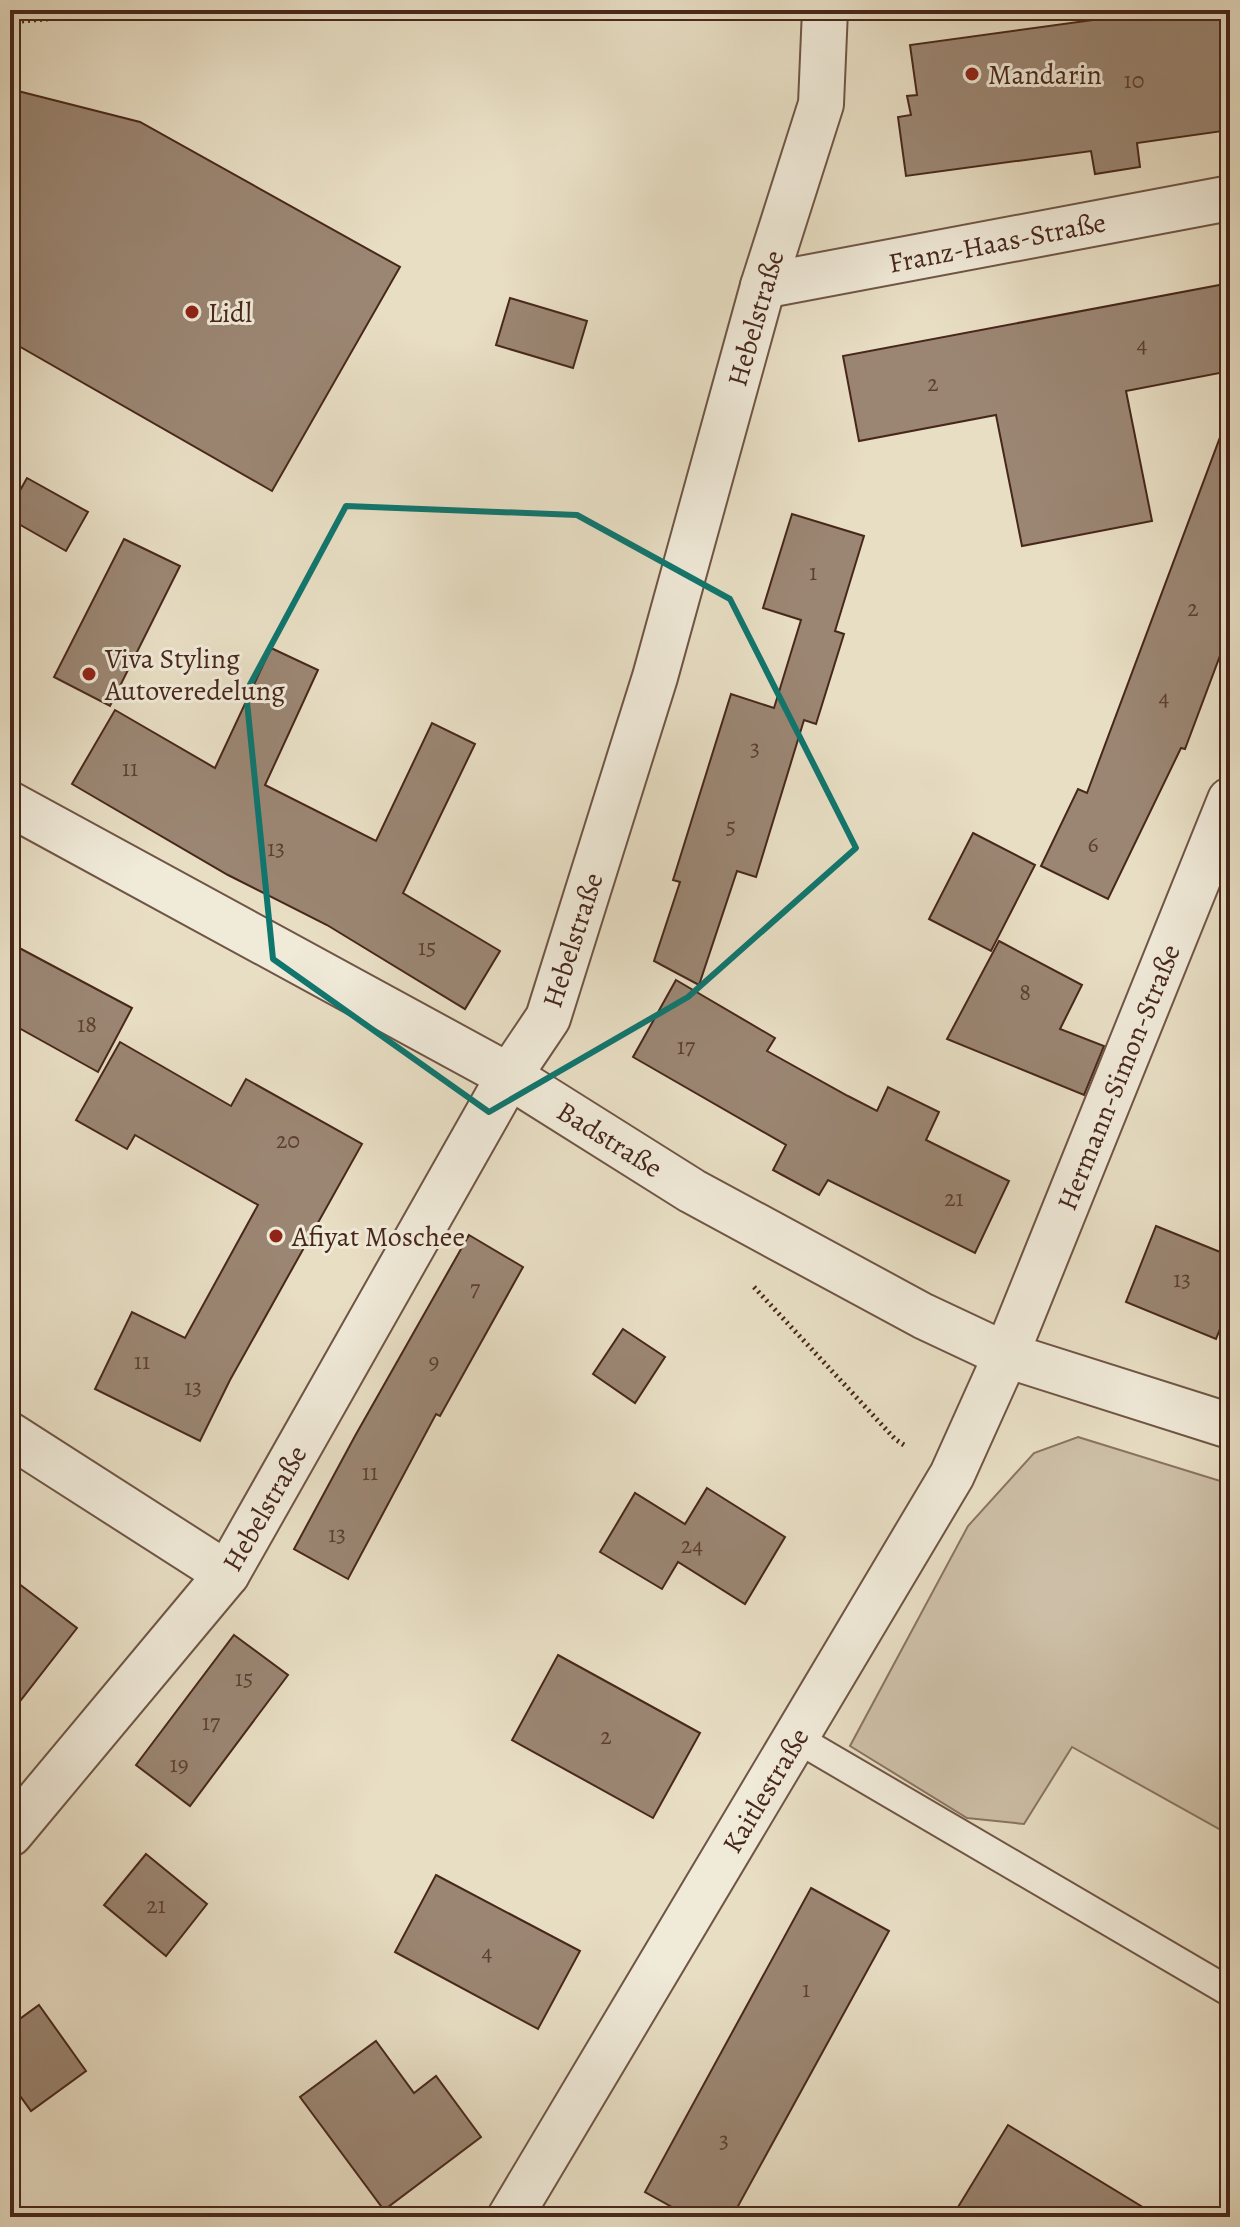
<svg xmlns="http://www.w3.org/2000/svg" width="1240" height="2227" viewBox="0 0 1240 2227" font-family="Alegreya,serif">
	<rect width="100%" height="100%" fill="#e8dec4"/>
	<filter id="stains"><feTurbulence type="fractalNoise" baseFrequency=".0025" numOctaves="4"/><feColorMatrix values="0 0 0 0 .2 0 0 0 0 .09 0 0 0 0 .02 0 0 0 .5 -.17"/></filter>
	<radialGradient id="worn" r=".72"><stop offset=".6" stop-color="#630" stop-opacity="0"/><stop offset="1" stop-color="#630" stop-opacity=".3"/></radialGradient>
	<polygon fill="#cdbfa7" stroke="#8a7361" stroke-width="2" points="1078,1437 1230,1484 1230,1835 1072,1747 1024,1824 967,1818 850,1746 968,1526 1034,1453"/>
	<g fill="#9b8673" stroke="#48271b" stroke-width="2">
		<polygon points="1166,10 1230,10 1230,130 1137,143 1140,167 1095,174 1091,151 906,176 898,117 911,115 907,96 917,95 910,45"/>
		<polygon points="10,89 140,122 400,267 272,491 10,341"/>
		<polygon points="1230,283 1230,371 1126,391 1152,521 1022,546 996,415 859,441 843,356"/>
		<polygon points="510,298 587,321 573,368 496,345"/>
		<polygon points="1225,424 1230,425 1230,629 1185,749 1181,748 1108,899 1041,866 1078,789 1087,793"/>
		<polygon points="27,478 88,512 66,551 10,519 10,508"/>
		<polygon points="792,514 864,536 835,631 844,634 816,724 804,720 756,877 737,871 699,985 654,961 680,882 673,880 731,694 774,708 801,620 763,608"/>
		<polygon points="124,539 180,566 110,706 54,677"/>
		<polygon points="271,648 318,670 265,785 376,841 432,723 475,744 403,893 500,951 465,1009 327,925 228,875 72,784 115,710 215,768"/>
		<polygon points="973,833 1035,865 991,951 929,919"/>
		<polygon points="999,941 1082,985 1060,1029 1104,1046 1084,1095 947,1039"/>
		<polygon points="10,943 132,1008 98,1072 10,1023"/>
		<polygon points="676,980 775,1038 767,1051 848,1096 877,1111 888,1087 939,1112 926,1140 1009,1181 975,1253 828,1180 819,1195 773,1170 786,1145 633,1057"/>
		<polygon points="120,1042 231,1106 246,1079 362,1144 230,1380 200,1441 95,1389 132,1312 185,1338 258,1205 135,1135 127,1149 76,1120"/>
		<polygon points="1156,1226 1230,1256 1230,1305 1216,1339 1126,1302"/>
		<polygon points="469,1235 523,1267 440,1416 436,1414 348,1579 294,1549 355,1436"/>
		<polygon points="623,1329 665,1357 635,1403 593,1374"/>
		<polygon points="707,1488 785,1537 745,1604 678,1562 662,1589 600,1552 635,1493 685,1524"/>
		<polygon points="10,1577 77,1628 10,1714"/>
		<polygon points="234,1635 288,1675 190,1806 136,1765"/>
		<polygon points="558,1655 700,1733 653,1818 512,1740"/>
		<polygon points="146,1854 207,1904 166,1956 104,1905"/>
		<polygon points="436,1875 580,1951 538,2029 395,1952"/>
		<polygon points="811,1888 889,1931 732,2217 690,2217 645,2192"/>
		<polygon points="39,2005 86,2071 31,2111 10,2082 10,2026"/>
		<polygon points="376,2041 414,2093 436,2076 481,2137 384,2210 300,2097"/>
		<polygon points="1008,2125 1159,2217 952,2217"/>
	</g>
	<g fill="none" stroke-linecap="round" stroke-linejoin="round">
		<g stroke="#705545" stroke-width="32">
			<polyline id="service" points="796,1738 1230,1992"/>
		</g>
		<g stroke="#705545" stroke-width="48">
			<g id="minor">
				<polyline points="763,286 1230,198"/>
				<polyline points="10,804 509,1076 692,1191 923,1316 1006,1355 1230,1426"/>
				<polyline points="10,1435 227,1574"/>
				<polyline points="10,1834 227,1574 509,1076 548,1018 655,677 763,286 821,104 825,10"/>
				<polyline points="510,2217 952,1475 1006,1355 1230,800"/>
			</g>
		</g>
		<g stroke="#48271b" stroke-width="5" stroke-dasharray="2 4" stroke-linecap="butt">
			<polyline points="10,22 154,10"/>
			<polyline points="754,1287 895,1439 907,1447"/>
		</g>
		<use href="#service" stroke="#f0ead9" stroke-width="28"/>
		<use href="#minor" stroke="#f0ead9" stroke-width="44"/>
	</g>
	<path fill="none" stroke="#0f766e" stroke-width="6" stroke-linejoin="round" d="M 346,506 L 577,515 L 730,599 L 856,848 L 688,997 L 489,1112 L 273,959 L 246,692 Z"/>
	<g fill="#8f2418" stroke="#f0ead9" stroke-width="3">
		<circle cx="972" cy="74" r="8"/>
		<circle cx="192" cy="312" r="8"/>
		<circle cx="89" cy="674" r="8"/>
		<circle cx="276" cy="1236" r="8"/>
	</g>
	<g text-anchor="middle" stroke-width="6" stroke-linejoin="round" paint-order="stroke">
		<g font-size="24" fill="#5d3f31">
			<text x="1134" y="88">10</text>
			<text x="1142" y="352">4</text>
			<text x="933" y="391">2</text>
			<text x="813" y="580">1</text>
			<text x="1193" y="616">2</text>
			<text x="1164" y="705">4</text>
			<text x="755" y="756">3</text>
			<text x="130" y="776">11</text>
			<text x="731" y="834">5</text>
			<text x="1093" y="852">6</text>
			<text x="276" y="856">13</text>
			<text x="427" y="955">15</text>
			<text x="1025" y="1000">8</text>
			<text x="87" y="1032">18</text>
			<text x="686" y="1054">17</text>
			<text x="288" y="1148">20</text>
			<text x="954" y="1206">21</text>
			<text x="1182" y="1287">13</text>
			<text x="475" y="1296">7</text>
			<text x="142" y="1369">11</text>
			<text x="434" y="1369">9</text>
			<text x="193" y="1395">13</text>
			<text x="370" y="1480">11</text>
			<text x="337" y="1542">13</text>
			<text x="692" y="1553">24</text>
			<text x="244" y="1686">15</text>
			<text x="211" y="1730">17</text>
			<text x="606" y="1744">2</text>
			<text x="179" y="1772">19</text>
			<text x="156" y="1913">21</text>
			<text x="487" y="1960">4</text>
			<text x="806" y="1997">1</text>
			<text x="724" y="2148">3</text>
		</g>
		<g font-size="28" fill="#48271b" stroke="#f0ead9" text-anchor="start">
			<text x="988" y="84">Mandarin</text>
			<text x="208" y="322">Lidl</text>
			<text x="105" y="668">Viva Styling<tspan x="105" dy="32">Autoveredelung</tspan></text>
			<text x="292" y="1246">Afiyat Moschee</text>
		</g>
		<g font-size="28" fill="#48271b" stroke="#f0ead9">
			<text transform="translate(997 242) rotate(-11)" y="10">Franz-Haas-Straße</text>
			<text transform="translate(755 318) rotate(-74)" y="10">Hebelstraße</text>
			<text transform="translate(572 940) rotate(-72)" y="10">Hebelstraße</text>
			<text transform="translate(1118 1077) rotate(-68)" y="10">Hermann-Simon-Straße</text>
			<text transform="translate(610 1139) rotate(32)" y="10">Badstraße</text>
			<text transform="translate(264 1508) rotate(-60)" y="10">Hebelstraße</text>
			<text transform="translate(765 1790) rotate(-59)" y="10">Kaitlestraße</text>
		</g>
	</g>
	<rect width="1240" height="2227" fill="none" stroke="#e8dec4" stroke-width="40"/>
	<rect x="12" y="12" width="1216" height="2203" fill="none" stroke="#48271b" stroke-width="4"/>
	<rect x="20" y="20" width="1200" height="2187" fill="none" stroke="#48271b" stroke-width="2"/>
	<rect width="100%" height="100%" filter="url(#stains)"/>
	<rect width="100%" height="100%" fill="url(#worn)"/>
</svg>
